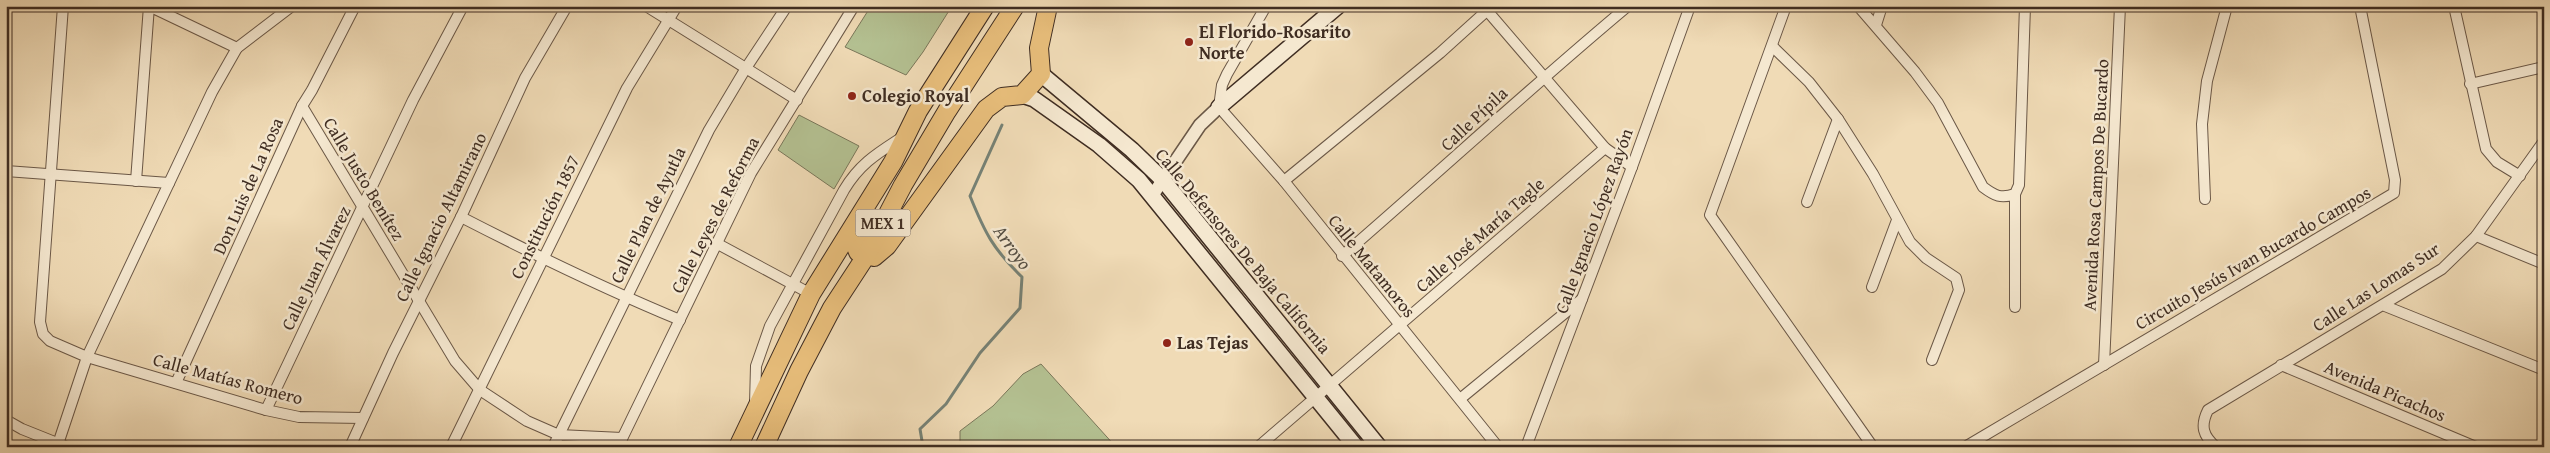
<svg xmlns="http://www.w3.org/2000/svg" width="2550" height="453" viewBox="0 0 2550 453" font-family="'Gentium Book Plus',serif">
	<rect width="100%" height="100%" fill="#f0dbb6"/>
	<filter id="stains"><feTurbulence type="fractalNoise" baseFrequency=".004" numOctaves="4"/><feColorMatrix values="0 0 0 0 .2 0 0 0 0 .09 0 0 0 0 .02 0 0 0 .5 -.17"/></filter>
	<radialGradient id="worn" r=".72"><stop offset=".6" stop-color="#630" stop-opacity="0"/><stop offset="1" stop-color="#630" stop-opacity=".3"/></radialGradient>
	<g fill="#b4c192" stroke="#7a775a">
		<polygon points="871,6 952,6 923,52 906,75 845,47"/>
		<polygon points="799,115 859,146 834,189 778,150"/>
		<polygon points="1041,364 1116,447 960,447 960,431 993,406 1023,374"/>
	</g>
	<g fill="none" stroke-linecap="round" stroke-linejoin="round">
		<path stroke="#768276" stroke-width="3" d="M 923,447 L 920,429 L 946,404 L 980,353 L 1020,308 L 1022,277 C 993,249 985,233 970,196 L 1002,125"/>
		<g stroke="#6b5847" stroke-width="12">
			<g id="minor">
				<polyline points="63,6 40,322 43,334 50,341 87,357 266,410 299,417 363,418"/>
				<polyline points="646,6 797,100"/>
				<polyline points="1266,6 1227,74 1222,85 1219,107 1284,181 1498,447"/>
				<polyline points="1786,6 1710,215 1873,447"/>
				<path d="M 1858,6 L 1915,72 L 1938,103 L 1983,187 C 1995,196 2001,199 2015,194 L 2019,185 L 2025,6"/>
				<polyline points="2454,6 2486,149 2497,162 2520,176"/>
				<polyline points="1484,7 1605,148 1632,167"/>
				<polyline points="1876,25 1882,6"/>
				<polyline points="1773,47 1809,82 1838,119 1873,174 1910,242 1926,258 1956,278 1959,290 1932,360"/>
				<polyline points="2470,84 2544,67"/>
				<polyline points="302,106 455,361 480,390 527,421 559,435 622,438"/>
				<polyline points="6,171 169,183"/>
				<polyline points="136,181 149,6 237,48"/>
				<polyline points="1284,181 1440,53 1492,6"/>
				<polyline points="2015,194 2015,307"/>
				<polyline points="2205,199 2202,124 2207,81 2227,6"/>
				<polyline points="1807,202 1838,119"/>
				<path d="M 461,217 C 533,254 605,289 680,320"/>
				<polyline points="2476,236 2544,264"/>
				<polyline points="716,243 811,294"/>
				<path d="M 1342,256 C 1438,173 1531,87 1628,6"/>
				<polyline points="1872,287 1897,220"/>
				<polyline points="2385,306 2544,370"/>
				<polyline points="2104,365 2120,6"/>
				<polyline points="2281,365 2476,447"/>
				<polyline points="176,383 302,106 312,90 355,6"/>
				<polyline points="1460,399 1582,299"/>
				<path d="M 755,404 L 756,366 L 770,326 L 844,190 C 860,163 878,153 904,136"/>
				<polyline points="266,410 413,100 463,6"/>
				<polyline points="6,420 22,429 67,447"/>
				<polyline points="57,447 87,357 212,92 237,48 292,6"/>
				<polyline points="350,447 393,353 461,217 525,78 567,6"/>
				<polyline points="451,447 627,88 677,6"/>
				<polyline points="553,447 709,130 746,68 787,6"/>
				<polyline points="618,447 751,173 854,6"/>
				<polyline points="1258,447 1605,148"/>
				<polyline points="1526,447 1632,167 1690,6"/>
				<polyline points="1965,447 2394,193 2395,180 2360,6"/>
				<path d="M 2216,447 C 2203,436 2200,426 2208,410 L 2442,269 L 2476,236 L 2544,141"/>
			</g>
		</g>
		<g stroke="#6b5847" stroke-width="15">
			<polyline id="tertiary" points="1152,196 1200,125 1219,107"/>
		</g>
		<g stroke="#3f2d22" stroke-width="18">
			<g id="secondary">
				<polyline points="1041,74 1132,150 1163,180 1379,447"/>
				<polyline points="1022,95 1034,99 1099,145 1139,180 1356,447"/>
				<polyline points="1219,107 1338,6"/>
			</g>
		</g>
		<g stroke="#3f2d22" stroke-width="20">
			<g id="trunk">
				<polyline points="868,222 856,247 858,252 874,257 887,246 986,109 1002,97 1022,95 1041,74 1039,48 1048,6"/>
				<polyline points="738,447 811,294 893,162 918,111 985,6"/>
				<polyline points="764,447 799,371 832,308 866,256 903,185 947,111 1015,6"/>
			</g>
		</g>
		<use href="#minor" stroke="#f5e8d0" stroke-width="10"/>
		<use href="#tertiary" stroke="#f5e8d0" stroke-width="12"/>
		<use href="#secondary" stroke="#f5e8d0" stroke-width="15"/>
		<use href="#trunk" stroke="#e8be7b" stroke-width="18"/>
	</g>
	<g fill="#8f2418" stroke="#f5e8d0" stroke-width="2">
		<circle cx="1189" cy="42" r="5"/>
		<circle cx="852" cy="96" r="5"/>
		<circle cx="1167" cy="343" r="5"/>
	</g>
	<g text-anchor="middle" stroke-width="5" stroke-linejoin="round" paint-order="stroke">
		<rect fill="#f5e8d0" stroke="#766556" stroke-width="1" x="855.5" y="209.5" width="55" height="27" rx="4"/>
		<g font-size="16" font-weight="bold" fill="#3f2d22">
			<text x="883" y="229">MEX 1</text>
		</g>
		<g font-size="18" font-weight="bold" fill="#3f2d22" stroke="#f5e8d0" text-anchor="start">
			<text x="1199" y="38">El Florido-Rosarito<tspan x="1199" dy="21">Norte</tspan></text>
			<text x="862" y="102">Colegio Royal</text>
			<text x="1177" y="349">Las Tejas</text>
		</g>
		<g font-size="18" fill="#3f2d22" stroke="#f5e8d0">
			<text transform="translate(1474 119) rotate(-43)" y="6">Calle Pípila</text>
			<text transform="translate(364 179) rotate(59)" y="6">Calle Justo Benítez</text>
			<text transform="translate(2096 185) rotate(-87)" y="6">Avenida Rosa Campos De Bucardo</text>
			<text transform="translate(248 186) rotate(-66)" y="6">Don Luis de La Rosa</text>
			<text transform="translate(648 215) rotate(-64)" y="6">Calle Plan de Ayutla</text>
			<text transform="translate(715 215) rotate(-63)" y="6">Calle Leyes de Reforma</text>
			<text transform="translate(441 217) rotate(-64)" y="6">Calle Ignacio Altamirano</text>
			<text transform="translate(545 217) rotate(-64)" y="6">Constitución 1857</text>
			<text transform="translate(1594 221) rotate(-70)" y="6">Calle Ignacio López Rayón</text>
			<text transform="translate(1480 235) rotate(-41)" y="6">Calle José María Tagle</text>
			<text transform="translate(1243 251) rotate(50)" y="6">Calle Defensores De Baja California</text>
			<text transform="translate(2253 258) rotate(-30)" y="6">Circuito Jesús Ivan Bucardo Campos</text>
			<text transform="translate(1372 266) rotate(51)" y="6">Calle Matamoros</text>
			<text transform="translate(316 268) rotate(-64)" y="6">Calle Juan Álvarez</text>
			<text transform="translate(2376 287) rotate(-33)" y="6">Calle Las Lomas Sur</text>
			<text transform="translate(228 379) rotate(15)" y="6">Calle Matías Romero</text>
			<text transform="translate(2385 391) rotate(23)" y="6">Avenida Picachos</text>
		</g>
		<g font-size="19" font-style="italic" fill="#565045" stroke="#f5e8d0">
			<text transform="translate(1013 247) rotate(54)" y="7">Arroyo</text>
		</g>
	</g>
	<rect width="2550" height="453" fill="none" stroke="#f0dbb6" stroke-width="25"/>
	<rect x="8" y="8" width="2535" height="438" fill="none" stroke="#3f2d22" stroke-width="2.5"/>
	<rect x="12" y="12" width="2525" height="428" fill="none" stroke="#3f2d22"/>
	<rect width="100%" height="100%" filter="url(#stains)"/>
	<rect width="100%" height="100%" fill="url(#worn)"/>
</svg>
